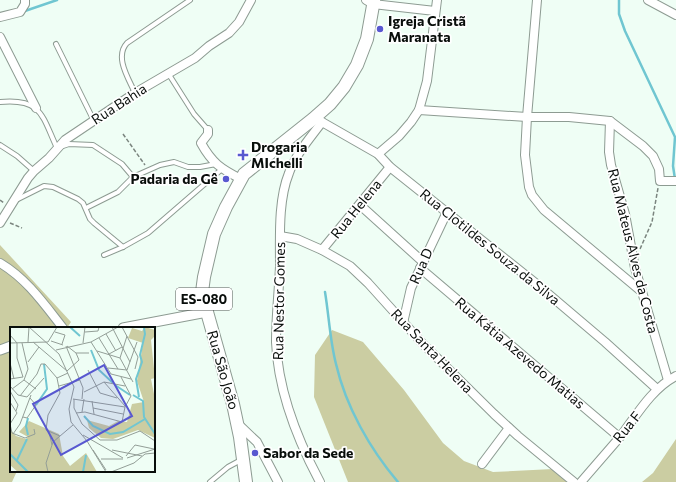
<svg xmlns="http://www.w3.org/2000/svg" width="676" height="482" viewBox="0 0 676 482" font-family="Commissioner,sans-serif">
	<rect width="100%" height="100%" fill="#effef5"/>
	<g fill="#cbcda2">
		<polygon points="0,245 71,322 67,328 11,328 11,471 17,471 12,482 0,482"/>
		<polygon points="332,330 363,342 404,390 443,443 464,461 493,472 553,469 571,482 348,482 314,397 315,355"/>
		<polygon points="676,439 676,482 642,482 653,473"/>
	</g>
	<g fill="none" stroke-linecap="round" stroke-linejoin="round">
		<g stroke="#70c6d1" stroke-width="2.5">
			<polyline points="619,0 619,14 625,31 675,137 673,166 675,179"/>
			<polyline points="22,12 57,0"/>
			<path d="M 325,292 C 329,316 330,341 336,364 C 346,407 370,449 398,482"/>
		</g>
		<g stroke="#8d9b92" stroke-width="6">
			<g id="service">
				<polyline points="56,44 94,121"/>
				<polyline points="168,73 194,114 208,130"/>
				<path d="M 135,93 C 129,79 114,57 127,43 L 190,0"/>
				<path d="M 0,102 C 42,98 42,116 57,148 L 69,144 L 93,145 L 122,164 L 133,177"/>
				<polyline points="0,145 17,156 34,171"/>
				<polyline points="18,199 44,186 53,187 78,199 83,203 90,219 94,223 123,247"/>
				<polyline points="86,208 118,192 133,177 160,165 174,162 188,167 200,167 216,164"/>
				<polyline points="104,255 123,247 148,233 222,169"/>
				<polyline points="210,482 228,467 241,460"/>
			</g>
		</g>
		<g stroke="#8d9b92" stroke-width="10">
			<g id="minor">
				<polyline points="366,0 373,4 435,11"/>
				<polyline points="537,0 527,117 525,155 529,187 532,195 544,210 642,292"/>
				<polyline points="648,0 676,15"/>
				<polyline points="0,17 20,12 25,4 25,0"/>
				<polyline points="0,37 36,108"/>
				<polyline points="419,110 527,117 569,117 610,121 643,146 653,156 659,169 660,181 676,181"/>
				<polyline points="313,119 322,122 378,154 390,167 539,286 605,342 657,389"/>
				<polyline points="610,121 609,152 611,165 625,214 635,268 668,380"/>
				<path d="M 208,130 L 208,134 L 201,143 C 212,163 221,169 241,179"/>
				<polyline points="378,154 399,136 411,122 419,110 427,81 437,0"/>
				<polyline points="360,205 423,262"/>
				<polyline points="0,223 28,178 34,171 49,158 65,140 135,93 195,58 209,46 229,33 239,22 251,0"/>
				<polyline points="280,236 297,239 322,250 350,266 368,283 423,344 494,414 518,436 574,482"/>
				<polyline points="322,250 390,167"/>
				<path d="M 0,263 C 27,279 44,304 63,328"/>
				<polyline points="420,268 619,437"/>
				<polyline points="403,323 411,288 447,212"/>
				<polyline points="238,424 257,442 278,482"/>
				<polyline points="482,464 509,428"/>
				<path d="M 320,482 C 297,439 278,392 276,342 C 276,317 279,291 280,266 C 280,237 278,200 289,173 C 295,155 311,137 322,122"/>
				<path d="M 581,482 C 594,467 607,452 620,437 C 636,416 652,388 676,376"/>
			</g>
		</g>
		<g stroke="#8d9b92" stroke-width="11">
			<g id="tertiary">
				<polyline points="123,328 207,312"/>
				<polyline points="0,350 11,346"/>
			</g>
		</g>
		<g stroke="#8d9b92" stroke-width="14">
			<polyline id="primary" points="246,482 240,437 233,404 207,312 202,292 204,277 214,234 226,207 244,174 313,119 330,104 344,87 357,65 367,39 374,0"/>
		</g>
		<g stroke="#7b857f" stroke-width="1.5" stroke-dasharray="4 2" stroke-linecap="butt">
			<polyline points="123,134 145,165"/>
			<polyline points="0,200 4,203"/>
			<polyline points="10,223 22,228"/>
			<polyline points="640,249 652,222 658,188"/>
		</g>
		<use href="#service" stroke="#fff" stroke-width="4"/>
		<use href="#minor" stroke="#fff" stroke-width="8"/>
		<use href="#tertiary" stroke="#fff" stroke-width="9"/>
		<use href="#primary" stroke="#fff" stroke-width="12"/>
	</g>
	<g fill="#5858d0" stroke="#fff" stroke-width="1.5">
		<circle cx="380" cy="29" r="4"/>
		<path d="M241 149h4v4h4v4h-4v4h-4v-4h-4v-4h4z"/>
		<circle cx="226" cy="179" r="4"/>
		<circle cx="255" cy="453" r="4"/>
	</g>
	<g text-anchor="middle" stroke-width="3.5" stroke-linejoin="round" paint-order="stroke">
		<rect fill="#fff" stroke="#535654" stroke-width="1" x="176" y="288" width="56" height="22" rx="3"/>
		<g font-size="13" font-weight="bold" fill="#090e0b">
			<text x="204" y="304">ES-080</text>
		</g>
		<g font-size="14" font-weight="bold" fill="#090e0b" stroke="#fff" text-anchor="start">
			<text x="388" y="26">Igreja Cristã<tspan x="388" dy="16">Maranata</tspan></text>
			<text x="251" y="152">Drogaria<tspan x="251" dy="16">MIchelli</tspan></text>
			<text x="218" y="184" text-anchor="end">Padaria da Gê</text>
			<text x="263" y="458">Sabor da Sede</text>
		</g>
		<g font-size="14" fill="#090e0b" stroke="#fff">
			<text transform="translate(119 104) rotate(-33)" y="5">Rua Bahia</text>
			<text transform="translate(356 209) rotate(-51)" y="5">Rua Helena</text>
			<text transform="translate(490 247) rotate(39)" y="5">Rua Clotildes Souza da Silva</text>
			<text transform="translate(633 251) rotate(76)" y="5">Rua Mateus Alves da Costa</text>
			<text transform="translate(421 266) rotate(-66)" y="5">Rua D</text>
			<text transform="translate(279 301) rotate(-89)" y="5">Rua Nestor Gomes</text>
			<text transform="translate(432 351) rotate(46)" y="5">Rua Santa Helena</text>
			<text transform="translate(520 353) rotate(40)" y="5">Rua Kátia Azevedo Matias</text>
			<text transform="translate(223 370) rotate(74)" y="5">Rua São João</text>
			<text transform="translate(627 427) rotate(-51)" y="5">Rua F</text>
		</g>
	</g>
	<g transform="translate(10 327)">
		<rect width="145" height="145" fill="#effef5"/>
		<path d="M 135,0 L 145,3 L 145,9 L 141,13 L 145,51 L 141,52 L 145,72 L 145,111 L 128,103 L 103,112 L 91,111 L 79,101 L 77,93 L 99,99 L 108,94 L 117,95 L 122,77 L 134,75 L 127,54 L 133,16 L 118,11 L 122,1 L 132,4 ZM 19,94 L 49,107 L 53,129 L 60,139 L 76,126 L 87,145 L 8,145 L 0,138 L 0,102 L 6,109 L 16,112 L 18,110 L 9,105 Z" fill="#cbcda2"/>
		<path fill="none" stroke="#70c6d1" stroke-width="2" d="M 60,0 L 70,9M 81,23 L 89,43 L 103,56M 105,58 L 120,68M 123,68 L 133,74 L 134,90 L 145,107M 129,70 L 126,52 L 132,35 L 130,28 L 135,7 L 134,1M 26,78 L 37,62 L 34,37M 74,89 L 83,99 L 100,107 L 113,105 L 135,92M 18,108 L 16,99 L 18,91M 0,127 L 18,145M 7,133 L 17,112M 73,145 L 76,128"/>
		<path fill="none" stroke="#939e97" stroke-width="1" d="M 19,0 L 49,27 L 64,60 L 59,82 L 61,95 L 77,114 L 96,145M 102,0 L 120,35M 112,0 L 128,30 L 125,42M 45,5 L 55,8 L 52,17M 75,5 L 88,4 L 89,0M 96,7 L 106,24M 0,8 L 7,16 L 7,31 L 13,50M 89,11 L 108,42M 41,14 L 53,18M 18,15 L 19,0M 23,15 L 57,44 L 69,33 L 66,26 L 57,19M 81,15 L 101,47 L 121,52M 0,16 L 38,15 L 47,0M 73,16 L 75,0M 56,19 L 73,61 L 72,72M 46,23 L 81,15 L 108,0M 87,24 L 110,31M 66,26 L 79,26M 99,27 L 112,20M 110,31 L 123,55M 110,31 L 117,9M 18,35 L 29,20M 0,36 L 4,52M 98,41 L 117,43 L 127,15M 78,43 L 90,66 L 107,71M 47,51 L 58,46M 0,52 L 13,50M 14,53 L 26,62M 94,55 L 115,79M 0,59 L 8,68 L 17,70 L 34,51M 49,59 L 70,53M 2,62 L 14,53 L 18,42 L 12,16M 0,64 L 8,78 L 6,84M 74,65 L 94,55 L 115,59M 10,69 L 27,47 L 31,37 L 35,37 L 47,51 L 50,66 L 38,88 L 36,103 L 50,109M 63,72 L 115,80M 64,72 L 64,81 L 72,97 L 90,113 L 107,113 L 130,104 L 145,114M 82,74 L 84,87M 0,75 L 7,86 L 0,97M 83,81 L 113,87M 72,85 L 74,72M 66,86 L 75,85 L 112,95 L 115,80 L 121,69 L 111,50M 13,90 L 17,91 L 26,78 L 20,71M 0,97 L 2,106 L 15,111 L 25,107 L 24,102M 39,105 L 42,118M 3,107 L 10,97 L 21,68M 73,108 L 113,131M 83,123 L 96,143M 102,123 L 132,129M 116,129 L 125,118 L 144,122M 117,131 L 145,122M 91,132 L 113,132M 38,145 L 36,136 L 43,115 L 63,98M 101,145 L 124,136 L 135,127 L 145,126"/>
		<path fill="#5858d0" fill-opacity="0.15" stroke="#5858d0" stroke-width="2" d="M 94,38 L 122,89 L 51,128 L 23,77 Z"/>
		<rect width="145" height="145" fill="none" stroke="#090e0b" stroke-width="2"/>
	</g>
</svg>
